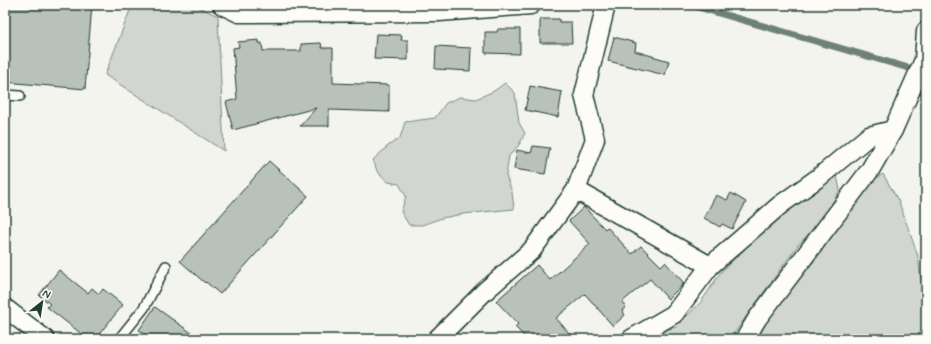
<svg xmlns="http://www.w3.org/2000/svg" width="931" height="344" viewBox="0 0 931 344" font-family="Mynerve,sans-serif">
	<rect width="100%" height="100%" fill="#f4f4ef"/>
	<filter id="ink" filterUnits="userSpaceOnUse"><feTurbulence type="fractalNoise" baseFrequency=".025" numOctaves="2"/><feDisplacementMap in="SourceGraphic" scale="8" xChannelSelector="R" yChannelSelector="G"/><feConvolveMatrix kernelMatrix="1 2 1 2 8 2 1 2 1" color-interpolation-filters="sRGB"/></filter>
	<g filter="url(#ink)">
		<g fill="#d1d6d1" stroke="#788a82">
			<polygon points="132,5 194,5 218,16 224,151 105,75"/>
			<polygon points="505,83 515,93 519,123 525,133 519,145 509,156 506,176 512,192 514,209 463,214 442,218 422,225 409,225 401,212 406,196 399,184 388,182 377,171 373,160 388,146 400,138 405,122 435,118 446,103 460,97 476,99 494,91"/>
			<polygon points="883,174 899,202 918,256 921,281 926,288 926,339 757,339 780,297 818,257 840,223 872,181"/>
			<polygon points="837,176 840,190 821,221 798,245 730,339 643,339 643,337 676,327 701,302 721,272 749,245 784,213"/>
		</g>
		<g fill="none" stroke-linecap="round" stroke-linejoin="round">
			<polyline stroke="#6e8179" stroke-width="7" points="691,5 919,71"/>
		</g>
		<g fill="#b9c1bb" stroke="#1f3d34">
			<polygon points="5,5 92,5 85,89 5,82"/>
			<polygon points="540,19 559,19 559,22 571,22 572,43 540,43"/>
			<polygon points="498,29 520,29 520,54 485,53 485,32 497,32"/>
			<polygon points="376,34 402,35 401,40 408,40 408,60 374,59"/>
			<polygon points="614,37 636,43 635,51 669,61 665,75 608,61"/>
			<polygon points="259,40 259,43 262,43 263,51 301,51 301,44 321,43 322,48 333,48 333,83 389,85 389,112 329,110 329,126 300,126 316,108 233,130 226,102 237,99 233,48 239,47 238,42"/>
			<polygon points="436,46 471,48 470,71 435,69"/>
			<polygon points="530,86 562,92 558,117 525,110"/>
			<polygon points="533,146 550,148 545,174 514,169 517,150 531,153"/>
			<polygon points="269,161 308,196 220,294 206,282 205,283 180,261"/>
			<polygon points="731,193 746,202 732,229 722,224 720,227 704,218 716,195 727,200"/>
			<polygon points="584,207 605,229 607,227 632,254 641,246 661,266 665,262 684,283 668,299 650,279 622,302 626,307 622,310 625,315 613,326 585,294 556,318 574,339 527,339 515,327 518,324 496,301 537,265 550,280 590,244 569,221"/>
			<polygon points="59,270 88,293 92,288 99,294 103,289 123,305 95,339 88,339 47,307 50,304 39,295"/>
			<polygon points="155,307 200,339 152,339 139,330"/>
		</g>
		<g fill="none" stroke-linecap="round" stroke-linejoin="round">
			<g stroke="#1f3d34" stroke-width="12">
				<g id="service">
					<polyline points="5,95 20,96"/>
					<polyline points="119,339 144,308 166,266"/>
				</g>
			</g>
			<g stroke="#1f3d34" stroke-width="21">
				<g id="minor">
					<polyline points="222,5 239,13 439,12 531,5"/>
					<polyline points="576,190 710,266"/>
					<polyline points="5,308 45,339"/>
					<polyline points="437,339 484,292 532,250 576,190 595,139 584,95 606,5"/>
					<polyline points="631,339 674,314 710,266 780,205 818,178 869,136 893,130"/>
					<polyline points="745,339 757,319 870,170 893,130 924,60 926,31"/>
				</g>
			</g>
			<use href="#service" stroke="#fdfcf7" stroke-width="9"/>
			<use href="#minor" stroke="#fdfcf7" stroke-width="18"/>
		</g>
	</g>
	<rect width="931" height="344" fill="none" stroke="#fdfcf7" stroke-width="20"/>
	<rect x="10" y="10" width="911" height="324" fill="none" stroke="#1f3d34" stroke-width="1.5" filter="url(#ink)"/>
	<g transform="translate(42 302) rotate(30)" stroke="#fdfcf7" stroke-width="3" paint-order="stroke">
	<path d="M0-3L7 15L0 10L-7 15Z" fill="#1f3d34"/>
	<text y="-6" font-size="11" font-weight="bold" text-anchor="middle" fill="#1f3d34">N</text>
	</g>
</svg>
